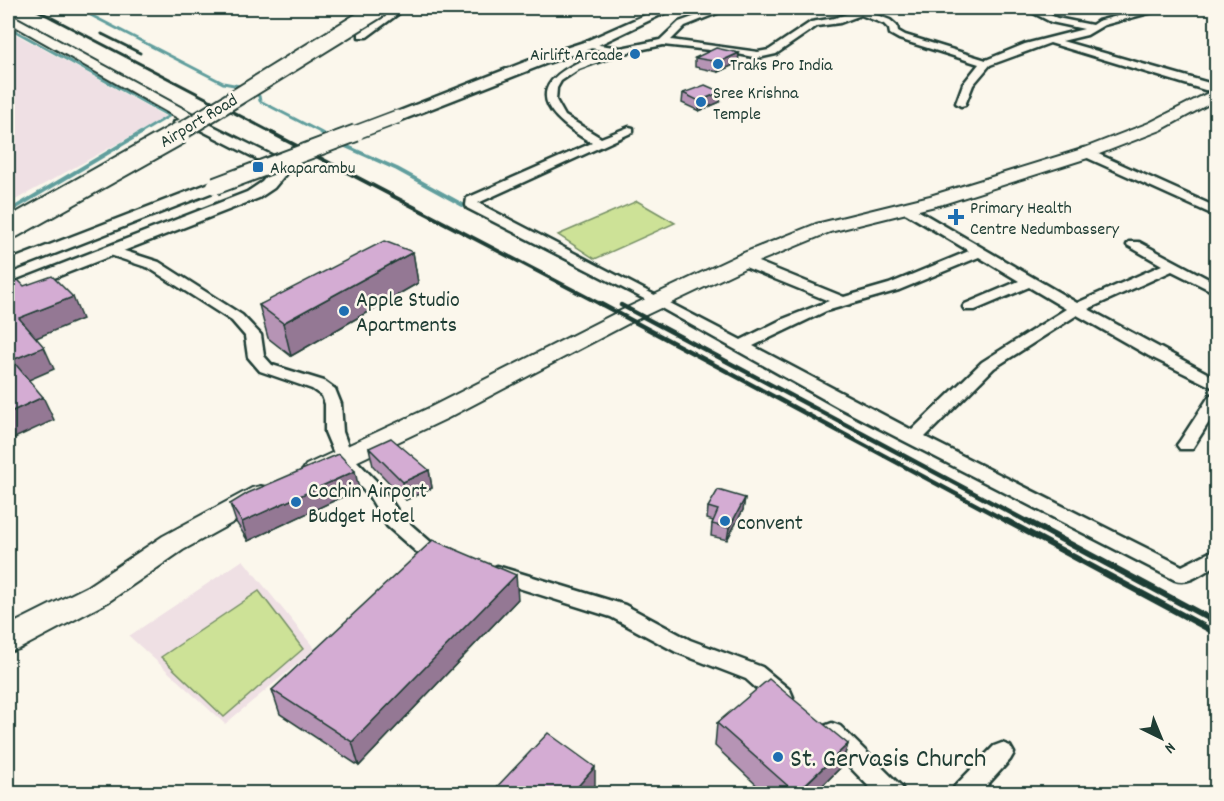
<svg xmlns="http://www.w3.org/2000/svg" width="1224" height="801" viewBox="0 0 1224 801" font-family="Dekko,sans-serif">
	<rect width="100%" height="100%" fill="#fbf7ec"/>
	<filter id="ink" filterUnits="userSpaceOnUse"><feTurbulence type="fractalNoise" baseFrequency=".0167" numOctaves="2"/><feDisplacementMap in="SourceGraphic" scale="12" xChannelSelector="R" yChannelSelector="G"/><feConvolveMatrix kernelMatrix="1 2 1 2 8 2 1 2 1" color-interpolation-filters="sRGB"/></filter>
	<g filter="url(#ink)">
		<g fill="#efe0e4">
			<polygon points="8,30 82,70 166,117 8,204"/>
			<polygon points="243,560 315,649 225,724 129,636"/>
		</g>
		<g fill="#cde297" stroke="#769066" stroke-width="1.5">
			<polygon points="637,201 675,223 595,259 558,235"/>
			<polygon points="259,591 303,649 224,717 161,657"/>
		</g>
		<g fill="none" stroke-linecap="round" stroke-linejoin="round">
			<g stroke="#609e9d" stroke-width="3">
				<polyline points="77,8 223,83 245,87"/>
				<polyline points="8,27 169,116 139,134"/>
				<polyline points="252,92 259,96 260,101 324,134"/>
			</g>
			<g stroke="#609e9d" stroke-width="4">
				<polyline points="322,133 330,139"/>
				<polyline points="341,144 397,169 470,209"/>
				<polyline points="8,212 141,133"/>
				<polyline points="517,234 587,270"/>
			</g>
			<g stroke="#1f3d34" stroke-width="5">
				<g id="minor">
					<path d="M 718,8 L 730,8 L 685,26 L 671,40 L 758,52 L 769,50 L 811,22 L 835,18 L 861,9 L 890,20 L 897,26 L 898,31 L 905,35 L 986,60 L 1025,44 L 1084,29 L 1051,22 L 1024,8 L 1034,8 L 1057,18 L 1092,25 L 1098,21 L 1148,8 L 1161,8 L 1160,10 L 1104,25 L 1087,35 L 1062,41 L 1216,85 L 1216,91 L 1205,90 L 1050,43 L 990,65 L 973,85 L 965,105 L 961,106 L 956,103 L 963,84 L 979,64 L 899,39 L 890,34 L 889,29 L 884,24 L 861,15 L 840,23 L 817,26 L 776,54 L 758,58 L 728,52 L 663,45 L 620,54 L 579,69 L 561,81 L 557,88 L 556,100 L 565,116 L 601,138 L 629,127 L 633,128 L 633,132 L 478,203 L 741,340 L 783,319 L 829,301 L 738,264 L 736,261 L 738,258 L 748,258 L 844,297 L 889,284 L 969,251 L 902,211 L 901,208 L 902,205 L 907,204 L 1077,303 L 1162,265 L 1127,245 L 1129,242 L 1139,242 L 1216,283 L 1216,293 L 1172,271 L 1088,309 L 1216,378 L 1216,389 L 1149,356 L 1077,315 L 994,368 L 925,437 L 1182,566 L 1216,549 L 1216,565 C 1204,572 1189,585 1175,580 L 838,407 L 654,304 L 467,208 L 466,205 L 467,198 L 592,143 C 520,102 538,74 607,51 L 585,47 L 585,43 L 621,48 L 660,40 L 679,22 ZM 979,257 L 1019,281 L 965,304 L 963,307 L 965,310 L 975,310 L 1029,287 L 1066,309 L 982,362 L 912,430 L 753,346 L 826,311 L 899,290 Z"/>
					<polygon points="1085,148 1216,207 1216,216 1081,155 1081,149"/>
					<polygon points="112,247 159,262 242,315 261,335 264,356 272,365 324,381 335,389 341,404 343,432 352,456 381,486 401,516 433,544 452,550 455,555 452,560 445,562 420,555 387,526 369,496 338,463 325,432 325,404 322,396 312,389 260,371 248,357 245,336 232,321 149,268 107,254 105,251 107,248"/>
					<polygon points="1216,394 1216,411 1192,449 1180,449 1177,445 1180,441 1210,395"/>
					<polygon points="497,566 625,605 690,640 762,667 790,690 793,697 790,704 782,706 774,704 746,679 676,652 611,617 490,579 487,574 490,569"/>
					<polygon points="832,723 840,726 901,786 905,794 876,794 824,740 821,733 824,726"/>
					<polygon points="1002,743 1010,746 1014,753 1010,760 979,794 951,794 955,786 994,746"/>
				</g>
			</g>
			<g stroke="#1f3d34" stroke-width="5">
				<g id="tertiary">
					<polygon points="393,8 406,8 367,37 359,37 359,31"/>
					<polygon points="661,8 675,8 592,48 545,64 402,120 397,121 390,117 392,114 535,58 584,42"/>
					<polygon points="189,114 275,157 284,164 288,171 274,188 259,198 8,296 8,285 247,192 262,182 272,170 265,163 189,124 180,127 175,126 173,123"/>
					<polygon points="215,181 221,183 223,186 221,189 8,272 8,261"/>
				</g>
			</g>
			<g stroke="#1f3d34" stroke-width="4">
				<g id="secondary">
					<polygon points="8,13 195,115 197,118 189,123 183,121 8,22"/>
					<polygon points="1216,89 1216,100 1161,130 1094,156 943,204 830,232 755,263 631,322 448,418 324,477 315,480 306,477 302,471 306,465 431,407 616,313 741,254 816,224 930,196 1082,149 1149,123"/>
					<polygon points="261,486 270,488 274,495 270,502 183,550 108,602 19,649 8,652 8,626 88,586 163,536 252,488"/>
				</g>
			</g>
			<use href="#minor" fill="#fbf7ec" fill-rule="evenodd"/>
			<use href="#tertiary" fill="#fbf7ec" fill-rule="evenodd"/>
			<use href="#secondary" fill="#fbf7ec" fill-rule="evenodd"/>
			<g stroke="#1f3d34" stroke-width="3">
				<polyline points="33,8 275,134"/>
				<polyline points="102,34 140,53"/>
			</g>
			<polyline stroke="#1f3d34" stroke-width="4" points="272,133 602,305"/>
			<g stroke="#1f3d34" stroke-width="4.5">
				<polyline points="599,303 1010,523"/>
				<polyline points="621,305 1030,523"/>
			</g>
			<g stroke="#1f3d34" stroke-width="6">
				<polyline points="1007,521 1216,633"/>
				<polyline points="1027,521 1216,622"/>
			</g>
			<g stroke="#1f3d34" stroke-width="16" stroke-linecap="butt">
				<polyline id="tertiary-bridge-far1" points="352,134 397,117"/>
			</g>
			<g stroke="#1f3d34" stroke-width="20" stroke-linecap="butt">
				<polyline id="tertiary-bridge" points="215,186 356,133"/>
			</g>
			<g stroke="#1f3d34" stroke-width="20" stroke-linecap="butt">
				<polyline id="primary-bridge-far1" points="177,134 381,8"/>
			</g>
			<g stroke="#1f3d34" stroke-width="25" stroke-linecap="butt">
				<polyline id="primary-bridge" points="11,228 180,133"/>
			</g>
			<use href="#tertiary-bridge-far1" stroke="#fbf7ec" stroke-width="13"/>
			<use href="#tertiary-bridge" stroke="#fbf7ec" stroke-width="16"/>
			<use href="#primary-bridge-far1" stroke="#fbf7ec" stroke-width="16"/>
			<use href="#primary-bridge" stroke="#fbf7ec" stroke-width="21"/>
		</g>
		<g fill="#b694b5" stroke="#1f3d34" stroke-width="1.5">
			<polygon points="739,53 738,63 718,72 695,67 695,58"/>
			<polygon points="683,93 720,102 699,111 682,103"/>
			<polygon points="413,252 418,283 291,356 268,338 259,305"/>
			<polygon points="369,448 429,470 432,488 406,500 373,466"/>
			<polygon points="359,489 248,541 236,522 230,504"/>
			<polygon points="745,498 743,510 727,540 711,536 712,524 713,521 707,519 708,507"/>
			<polygon points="518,599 359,766 280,714 272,690"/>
			<polygon points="717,723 848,744 841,767 814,794 766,794 715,746"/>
		</g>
		<g fill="#947894" stroke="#1f3d34" stroke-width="1.5">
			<polygon points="739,53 738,63 718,72 719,62"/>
			<polygon points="721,92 720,102 699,111 699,101"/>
			<polygon points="413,252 418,283 291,356 283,323"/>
			<polygon points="73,297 82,319 29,341 19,318"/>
			<polygon points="44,347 54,369 22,383 12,360"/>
			<polygon points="43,397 54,420 8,441 8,413"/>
			<polygon points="429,470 432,488 406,500 403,482"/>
			<polygon points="355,471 359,489 248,541 242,522"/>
			<polygon points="745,498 743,510 727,540 729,528"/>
			<polygon points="516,575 518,599 359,766 352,742"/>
			<polygon points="848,744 841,767 814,794 796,794"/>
			<polygon points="595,767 595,790 593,794 571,794"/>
		</g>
		<g fill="#d4acd3" stroke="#1f3d34" stroke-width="1.5">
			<polygon points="716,48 739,53 719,62 695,58"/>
			<polygon points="705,85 721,92 699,101 683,93"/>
			<polygon points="384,241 413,252 283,323 259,305"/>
			<polygon points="52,276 73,297 19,318 44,347 12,360 43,397 8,413 8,284 18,280 24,286"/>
			<polygon points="391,438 429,470 403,482 369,448"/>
			<polygon points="339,454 355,471 242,522 230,504 248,493"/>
			<polygon points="718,490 745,498 729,528 712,524 718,510 708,507"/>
			<polygon points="433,540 516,575 352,742 272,690"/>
			<polygon points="769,679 848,744 796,793 717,723"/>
			<polygon points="548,733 595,767 571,794 490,794"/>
		</g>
	</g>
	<g fill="#1f6fb2" stroke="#fbf7ec" stroke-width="2">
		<circle cx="635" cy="54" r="6"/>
		<circle cx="718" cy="64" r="6"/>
		<circle cx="701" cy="102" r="6"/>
		<rect x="252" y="161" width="12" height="12" rx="3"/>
		<path d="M953 208h6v6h6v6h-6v6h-6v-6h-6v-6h6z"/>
		<circle cx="344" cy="311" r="6"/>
		<circle cx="296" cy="502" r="6"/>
		<circle cx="725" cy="521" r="6"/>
		<circle cx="778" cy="757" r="6"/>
	</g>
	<g text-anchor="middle" stroke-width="5" stroke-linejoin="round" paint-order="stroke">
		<g font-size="18" fill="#1f3d34" stroke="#fbf7ec" text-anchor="start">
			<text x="623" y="60" text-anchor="end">Airlift Arcade</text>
			<text x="730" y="70">Traks Pro India</text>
			<text x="713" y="98">Sree Krishna<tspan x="713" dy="21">Temple</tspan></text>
			<text x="270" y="173">Akaparambu</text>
			<text x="970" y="213">Primary Health<tspan x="970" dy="21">Centre Nedumbassery</tspan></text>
		</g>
		<g font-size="18" fill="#1f3d34" stroke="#fbf7ec">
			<text transform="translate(198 120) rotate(-31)" y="6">Airport Road</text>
		</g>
		<g font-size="22" fill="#1f3d34" stroke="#fbf7ec" text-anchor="start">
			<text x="356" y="306">Apple Studio<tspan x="356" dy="25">Apartments</tspan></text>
			<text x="308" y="497">Cochin Airport<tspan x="308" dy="25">Budget Hotel</tspan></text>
			<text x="737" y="529">convent</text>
		</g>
		<g font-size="27" fill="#1f3d34" stroke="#fbf7ec" text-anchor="start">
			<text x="790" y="766">St. Gervasis Church</text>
		</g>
	</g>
	<rect width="1224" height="801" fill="none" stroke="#fbf7ec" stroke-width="30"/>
	<rect x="15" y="15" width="1194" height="771" fill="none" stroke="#1f3d34" stroke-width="2" filter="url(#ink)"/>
	<g transform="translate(1161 738) rotate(137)" stroke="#fbf7ec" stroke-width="4.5" paint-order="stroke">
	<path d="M0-4.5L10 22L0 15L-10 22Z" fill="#1f3d34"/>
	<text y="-9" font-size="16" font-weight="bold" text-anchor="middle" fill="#1f3d34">N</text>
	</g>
</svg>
